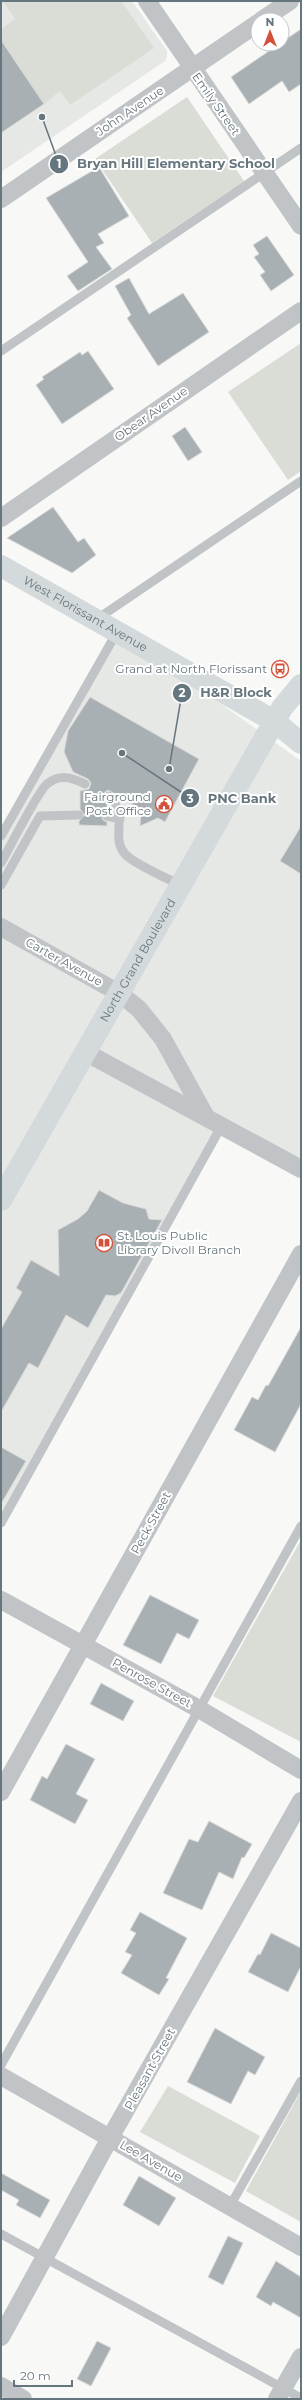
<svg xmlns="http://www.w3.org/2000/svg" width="302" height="2400" viewBox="0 0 302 2400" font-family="Montserrat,sans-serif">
	<rect width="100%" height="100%" fill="#f8f8f6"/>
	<g fill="#e6e8e6">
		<polygon points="1,1 132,1 167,51 167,57 165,61 1,172"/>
		<polygon points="118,631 301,761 301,1154 296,1167 222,1126 1,1523 1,836"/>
	</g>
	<g fill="#d9ddd5">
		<polygon points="3,1 121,1 154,48 70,105 60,91 44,104 1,40 1,29 15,19"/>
		<polygon points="187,97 244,181 152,243 95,159"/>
		<polygon points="301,343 301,471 288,480 228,392"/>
		<polygon points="301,1540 301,1742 213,1696"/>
		<polygon points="168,2086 260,2136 235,2183 140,2132"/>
		<polygon points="301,2091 301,2222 246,2191"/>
	</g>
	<g fill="#a8b0b4" stroke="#dadad8">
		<polygon points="301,29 301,84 289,92 282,81 249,104 231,77"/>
		<polygon points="1,40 44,104 1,133"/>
		<polygon points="99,167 129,216 98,234 104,243 96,247 112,269 78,291 67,276 88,262 46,198"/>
		<polygon points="267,236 294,275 271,291 260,275 265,272 254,257 259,254 253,245"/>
		<polygon points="129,278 149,314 183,293 209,332 158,366 127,318 131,315 115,286"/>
		<polygon points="88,351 114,389 62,424 36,385 44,379 42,377 80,352 82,355"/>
		<polygon points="185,427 202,452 188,461 172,436"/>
		<polygon points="53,507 78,542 84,538 96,555 72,573 7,538"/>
		<polygon points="90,697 199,759 165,822 158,818 140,826 141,809 108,790 105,792 103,797 107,803 107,810 101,815 103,820 107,822 107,826 79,825 79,821 85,815 80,809 80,791 89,789 91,783 88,779 73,772 64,752 68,731"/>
		<polygon points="301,826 301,874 280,861"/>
		<polygon points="99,1190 123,1203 146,1209 149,1219 162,1220 121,1293 115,1296 106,1295 88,1328 66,1315 38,1368 29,1363 1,1412 1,1329 22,1292 16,1288 31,1260 59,1276 58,1230 78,1219 87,1211"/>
		<polygon points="301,1327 301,1404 275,1452 234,1430 252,1397 258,1400 266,1385 268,1386"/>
		<polygon points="1,1447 26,1461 1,1504"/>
		<polygon points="150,1595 199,1620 189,1639 177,1633 161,1664 123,1645"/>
		<polygon points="101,1683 134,1701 123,1721 90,1704"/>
		<polygon points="66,1744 95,1759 76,1794 88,1800 75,1824 30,1800 42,1776 47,1779"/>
		<polygon points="209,1821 252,1844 244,1858 242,1857 233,1879 219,1872 202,1910 163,1893 189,1839 198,1842"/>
		<polygon points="140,1912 187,1938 166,1978 169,1979 159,1995 121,1973 132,1955 125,1952 136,1933 130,1930"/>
		<polygon points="271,1933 301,1948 301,1966 288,1992 248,1972 258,1954 260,1955"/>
		<polygon points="215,2028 265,2057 255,2075 248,2071 231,2104 187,2082"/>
		<polygon points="1,2173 50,2200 40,2218 16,2205 19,2200 1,2190"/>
		<polygon points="139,2176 176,2198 159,2226 123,2205"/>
		<polygon points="228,2236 243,2243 223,2285 208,2277"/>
		<polygon points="276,2261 301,2277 301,2318 273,2302 271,2306 256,2297"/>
		<polygon points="97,2341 111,2348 91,2386 77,2379"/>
	</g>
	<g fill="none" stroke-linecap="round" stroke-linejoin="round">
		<g stroke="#c0c4c7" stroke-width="9">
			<polyline points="1,351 301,148"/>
			<polyline points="97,619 301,481"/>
			<path d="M 109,796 C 130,816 109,838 126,855 C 136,865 167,878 180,885"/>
			<polyline points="107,816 120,819"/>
			<polyline points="1,836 117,632"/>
			<path d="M 1,863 C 9,849 38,791 47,784 C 60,774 71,777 85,784"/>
			<polyline points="1,885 40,816 79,815"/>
			<polyline points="1,1523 222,1125"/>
			<polyline points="1,2065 301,1526"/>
			<polyline points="230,2206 301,2081"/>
			<polyline points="1,2234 301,2398"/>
		</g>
		<g stroke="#c0c4c7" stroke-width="18">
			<polyline points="147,1 301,226"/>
			<polyline points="262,20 290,1"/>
			<polyline points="1,199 258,23"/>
			<polyline points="1,518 301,311"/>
			<polyline points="1,927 119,993 139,1009 163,1039 206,1117"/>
			<polyline points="85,1052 301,1169"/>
			<polyline points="1,1600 199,1709 301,1770"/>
			<polyline points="1,1792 301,1254"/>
			<polyline points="1,2076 301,2247"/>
			<polyline points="1,2337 110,2138 301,1801"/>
			<polyline points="1,2386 23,2399"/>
			<polyline points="277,2399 301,2357"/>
		</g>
		<path stroke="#d4d9db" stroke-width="22" id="s1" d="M 1,566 L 274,721 L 301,743"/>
		<path stroke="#d4d9db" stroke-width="22" id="s2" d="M 1,1200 L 282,708 L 301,685"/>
	</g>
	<defs>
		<g id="bus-ring" transform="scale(0.9)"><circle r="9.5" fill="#fff" stroke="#d3513b" stroke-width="1.5"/><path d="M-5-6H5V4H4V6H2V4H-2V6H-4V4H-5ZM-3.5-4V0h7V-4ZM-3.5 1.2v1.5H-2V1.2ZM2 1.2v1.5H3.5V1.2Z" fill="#d3513b"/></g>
		<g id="civic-ring" transform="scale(0.9)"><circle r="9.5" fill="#fff" stroke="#d3513b" stroke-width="1.5"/><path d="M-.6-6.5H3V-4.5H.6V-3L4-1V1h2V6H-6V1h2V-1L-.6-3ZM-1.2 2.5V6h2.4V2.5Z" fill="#d3513b"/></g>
		<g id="library-ring" transform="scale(0.9)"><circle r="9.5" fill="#fff" stroke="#d3513b" stroke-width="1.5"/><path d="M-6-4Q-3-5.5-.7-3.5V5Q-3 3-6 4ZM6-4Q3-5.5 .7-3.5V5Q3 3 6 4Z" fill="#d3513b"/></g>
	</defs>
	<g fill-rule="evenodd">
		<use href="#bus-ring" x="280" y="669"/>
		<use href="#civic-ring" x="164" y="804"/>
		<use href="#library-ring" x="104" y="1243"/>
	</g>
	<g text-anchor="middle" stroke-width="4" stroke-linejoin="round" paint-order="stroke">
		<g font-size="12" fill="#66767e" stroke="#fff">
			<text transform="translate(216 104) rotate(55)" y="4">Emily Street</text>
			<text transform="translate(130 111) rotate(-34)" y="4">John Avenue</text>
			<text transform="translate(151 414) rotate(-35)" y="4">Obear Avenue</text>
			<text dy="4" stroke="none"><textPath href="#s1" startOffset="97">West Florissant Avenue</textPath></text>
			<text dy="4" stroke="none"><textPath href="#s2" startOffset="276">North Grand Boulevard</textPath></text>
			<text transform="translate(64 962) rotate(29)" y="4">Carter Avenue</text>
			<text transform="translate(151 1523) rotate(-61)" y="4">Peck Street</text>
			<text transform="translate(152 1683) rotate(29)" y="4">Penrose Street</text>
			<text transform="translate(150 2069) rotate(-61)" y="4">Pleasant Street</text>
			<text transform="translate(151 2161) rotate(30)" y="4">Lee Avenue</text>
		</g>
		<g font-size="12" fill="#66767e" stroke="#fff" text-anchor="end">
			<text x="267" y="673">Grand at North Florissant</text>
			<text x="151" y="801">Fairground<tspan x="151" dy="14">Post Office</tspan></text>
			<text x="117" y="1240" text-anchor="start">St. Louis Public<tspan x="117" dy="14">Library Divoll Branch</tspan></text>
		</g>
	</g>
	<path fill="none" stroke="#66767e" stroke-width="1.5" d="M42 117L59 164M169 769L182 693M122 753L190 798"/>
	<g fill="#66767e" stroke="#fff" stroke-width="1.5">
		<circle cx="42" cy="117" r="4"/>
		<circle cx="169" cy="769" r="4"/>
		<circle cx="122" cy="753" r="4"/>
		<circle cx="59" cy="164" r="10"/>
		<circle cx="182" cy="693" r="10"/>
		<circle cx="190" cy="798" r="10"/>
	</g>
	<g font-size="12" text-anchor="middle" font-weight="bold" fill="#fff">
		<text x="59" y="168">1</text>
		<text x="182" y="697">2</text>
		<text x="190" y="803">3</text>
	</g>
	<g font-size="13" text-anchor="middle" font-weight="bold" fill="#66767e" stroke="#fff" stroke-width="4" stroke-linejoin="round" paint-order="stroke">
		<text x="176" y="168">Bryan Hill Elementary School</text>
		<text x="236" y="697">H&amp;R Block</text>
		<text x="242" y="803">PNC Bank</text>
	</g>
	<rect width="302" height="2400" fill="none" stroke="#66767e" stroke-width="4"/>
	<g transform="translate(270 32)"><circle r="19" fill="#ffffff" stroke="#c2c8cb"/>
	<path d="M0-3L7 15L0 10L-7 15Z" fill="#d3513b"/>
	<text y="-6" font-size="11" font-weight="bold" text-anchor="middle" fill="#66767e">N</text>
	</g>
	<path d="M14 2380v6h58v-6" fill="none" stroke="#66767e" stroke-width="2"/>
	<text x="20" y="2380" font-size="12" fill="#66767e" stroke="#ffffff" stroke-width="3" paint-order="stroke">20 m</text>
</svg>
